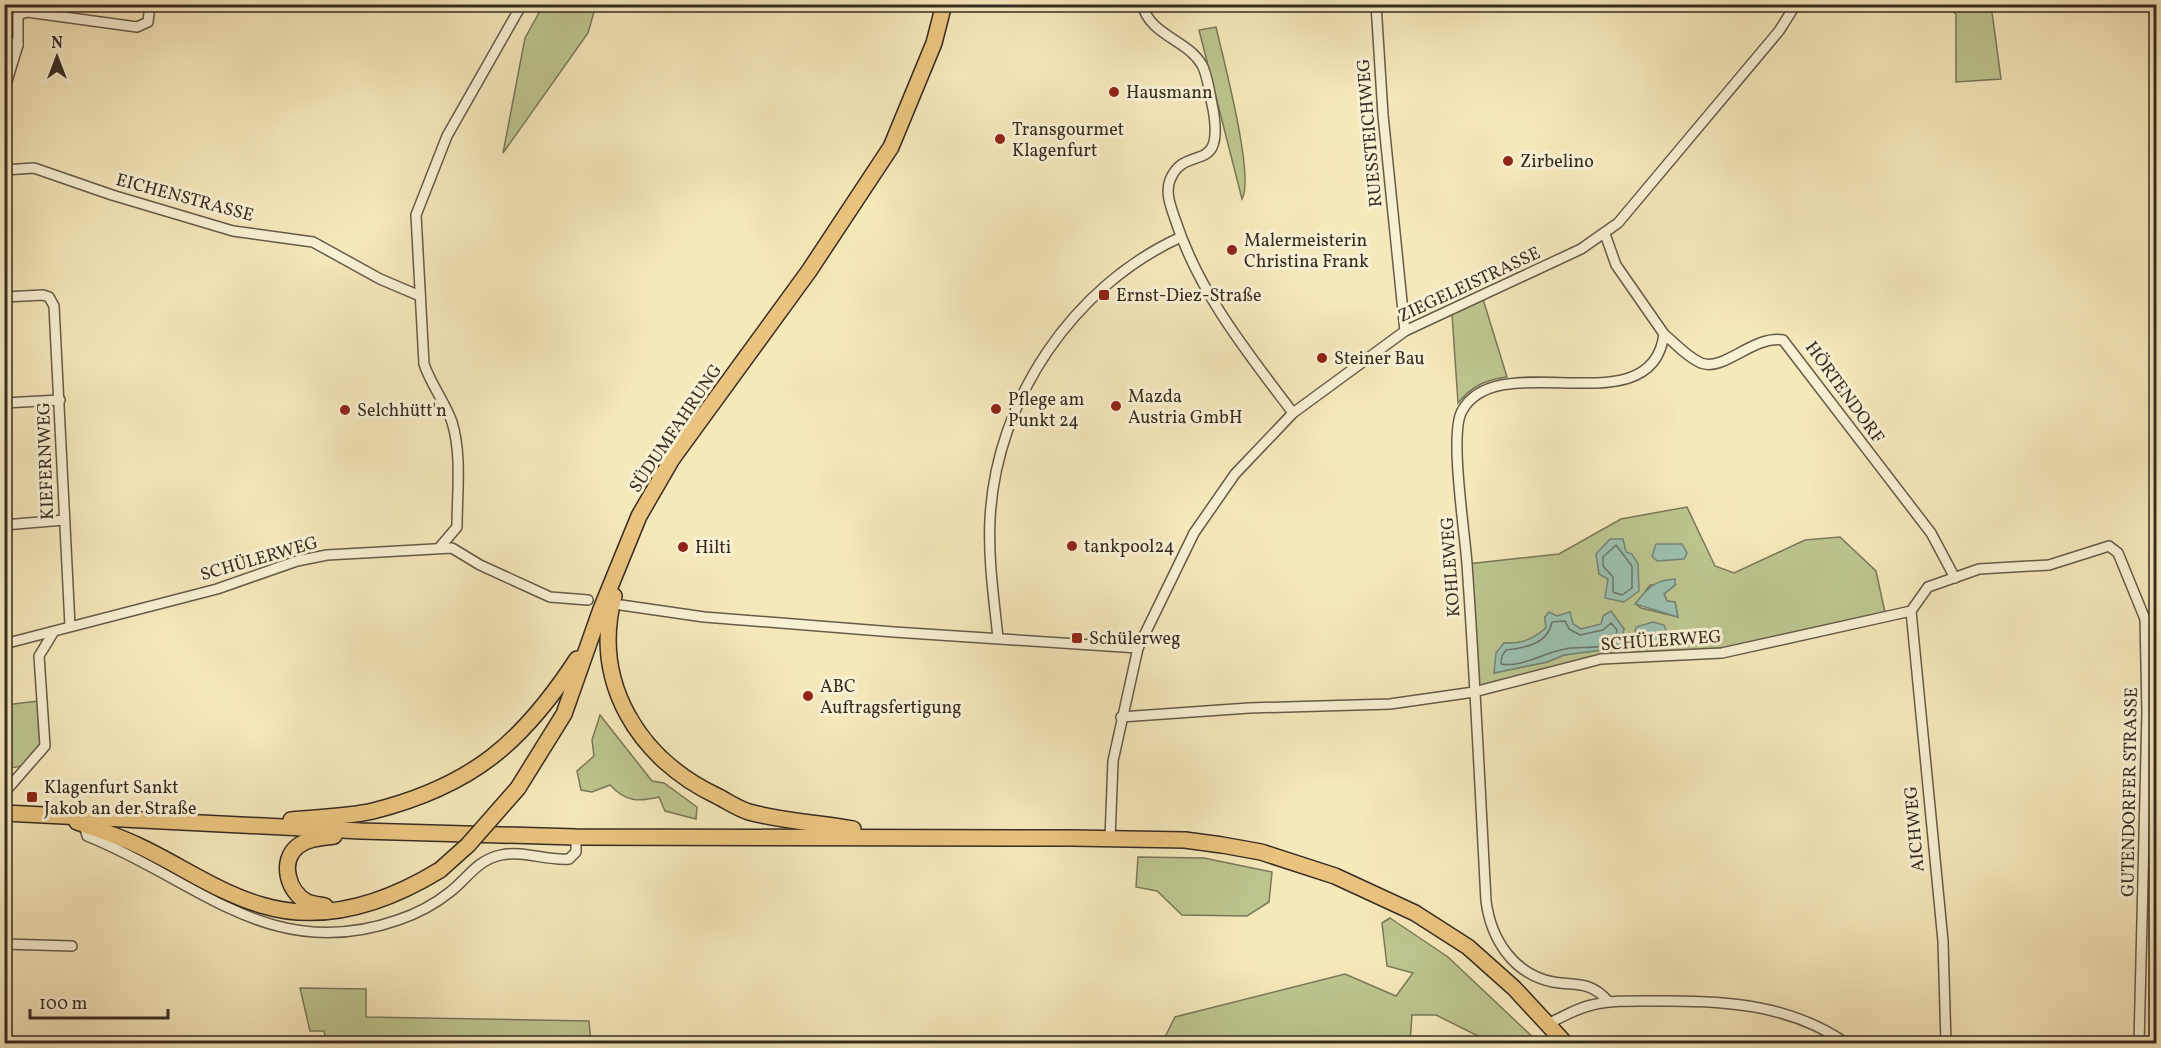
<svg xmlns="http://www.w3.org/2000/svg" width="2161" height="1048" viewBox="0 0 2161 1048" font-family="Vollkorn,serif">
	<rect width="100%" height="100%" fill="#f5e8bb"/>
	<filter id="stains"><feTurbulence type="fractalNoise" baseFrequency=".00333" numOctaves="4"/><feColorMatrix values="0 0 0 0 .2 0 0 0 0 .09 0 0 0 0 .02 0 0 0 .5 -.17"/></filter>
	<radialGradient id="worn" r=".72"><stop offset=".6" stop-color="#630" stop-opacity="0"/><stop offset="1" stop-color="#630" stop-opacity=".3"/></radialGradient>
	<g fill="#bdc58f" stroke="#7a7859" stroke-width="1.5" fill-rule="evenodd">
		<polygon points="544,4 596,5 588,33 503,153 525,38"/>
		<polygon points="1943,5 1991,5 2001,79 1956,82 1956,14"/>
		<path d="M 1216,27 C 1223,58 1255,177 1242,199 L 1199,30 Z"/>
		<path d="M 1483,299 L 1507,377 C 1485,380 1472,386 1458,403 L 1452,314 Z"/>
		<path d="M 1687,507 L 1715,566 L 1734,573 L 1805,540 L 1840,537 L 1876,571 L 1886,617 L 1722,653 L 1601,659 L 1474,692 L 1467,564 L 1559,554 L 1621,519 ZM 1650,585 L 1675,585 L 1664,594 L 1667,601 L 1675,602 L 1678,617 L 1641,608 L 1636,604 ZM 1557,616 L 1580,629 L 1618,621 L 1624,629 L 1616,648 L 1564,655 L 1547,662 L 1494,673 L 1504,643 C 1521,644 1532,640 1546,628 L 1545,617 Z"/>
		<path d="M 38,701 C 41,733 51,768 5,768 L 5,705 Z"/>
		<path d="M 600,715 L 652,781 L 664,783 L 697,807 L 696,819 L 665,811 L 659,797 C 638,802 626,802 610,785 L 592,792 L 581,790 L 577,771 L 594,756 L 592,740 Z"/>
		<polygon points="1138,857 1204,858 1272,872 1269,902 1247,916 1182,915 1157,891 1136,887"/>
		<polygon points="1390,918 1448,957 1539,1043 1480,1043 1480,1037 1436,1015 1412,1015 1410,1043 1162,1043 1175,1017 1345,974 1396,996 1413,973 1387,966 1382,923"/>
		<polygon points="300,988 366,989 366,1017 589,1021 591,1043 327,1043 324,1031 310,1031"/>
	</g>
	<g fill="#9cc0b0" stroke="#748578" stroke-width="1.5">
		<polygon points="1610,539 1623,539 1626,552 1632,554 1638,564 1639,591 1624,602 1605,598 1608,579 1599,574 1596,554"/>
		<polygon points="1656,544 1682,544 1687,553 1684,559 1657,561 1652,556"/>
		<path d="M 1675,579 L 1675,585 L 1664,594 L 1667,601 L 1675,602 L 1678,617 L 1635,604 C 1647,588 1655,580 1675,579 Z"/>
		<path d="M 1611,611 L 1624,629 L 1621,641 L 1616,648 L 1564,655 L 1547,662 L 1494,673 L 1496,653 L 1504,643 C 1521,644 1532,640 1546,628 L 1545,617 L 1549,612 L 1557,616 L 1570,612 L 1573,624 L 1581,629 L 1601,624 L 1603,616 Z"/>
		<polygon points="1653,622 1664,625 1669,638 1665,645 1632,645 1636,627"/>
	</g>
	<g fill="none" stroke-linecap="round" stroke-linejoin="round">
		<g stroke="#6a766a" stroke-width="1.5">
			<polygon points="1616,545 1632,566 1632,588 1622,595 1613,592 1613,577 1603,566 1603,557"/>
			<path d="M 1565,621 L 1569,629 L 1580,635 L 1603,630 L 1611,623 L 1617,630 C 1616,634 1616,640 1612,643 C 1600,650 1578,646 1565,649 C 1545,652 1522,668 1501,664 L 1502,656 L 1506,650 C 1525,648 1548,644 1552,622 Z"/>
		</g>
		<g stroke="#665b49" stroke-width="12">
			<g id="minor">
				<path d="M 1142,4 C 1150,36 1187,39 1202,65 C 1208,76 1210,96 1213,109 C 1225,178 1185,142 1170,180 C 1165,193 1171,207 1175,219 C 1199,293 1247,352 1293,413"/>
				<polyline points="1376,4 1383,115 1405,331"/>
				<polyline points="4,42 18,45 18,15 27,12 137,27 148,22 150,4"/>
				<polyline points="4,91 18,45"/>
				<polyline points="4,170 34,168 112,195 233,231 313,242 380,279 420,296"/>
				<path d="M 1605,234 L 1616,265 L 1664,334 C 1652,429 1498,344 1462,411 C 1449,433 1465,533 1467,564 C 1475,676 1480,789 1486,901 C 1491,939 1513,974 1553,982 C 1578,986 1590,981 1608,1001"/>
				<polyline points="4,297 43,295 49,297 54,306 70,626"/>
				<path d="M 1664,334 C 1676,344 1687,357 1701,363 C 1724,372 1753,335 1783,340 L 1931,533 L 1955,578"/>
				<polyline points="4,403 60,400"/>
				<polyline points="4,525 64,520"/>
				<path d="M 440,547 L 457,527 C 457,493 462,455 452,422 C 445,402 431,385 424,364 L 416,215 L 447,136 L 522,4"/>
				<polyline points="621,605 704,617 894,632 1138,648"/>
				<polyline points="1911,611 1943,941 1946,1044"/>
				<path d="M 998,638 C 994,599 988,559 990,519 C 996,400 1073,286 1181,237"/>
				<polyline points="4,644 217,589 297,561 327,555 452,548 480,565 550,597 588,600"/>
				<polyline points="1121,717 1249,708 1390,704 1474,692 1601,659 1722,653 1911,611 1928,587 1979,569 2049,565 2109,546 2118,553 2145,619 2147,712 2139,1044"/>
				<polyline points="4,793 45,746 39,656 53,633"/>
				<path d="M 84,824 L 87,836 C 196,879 270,965 398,920 C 416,914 435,904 450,892 C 468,878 477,860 501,855 C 524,850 546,861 569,859 L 576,852 L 576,837"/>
				<polyline points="1110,839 1113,761 1138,648 1194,533 1235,474 1293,413 1405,331 1581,249 1618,223 1779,31 1796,4"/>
				<polyline points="4,944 72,946"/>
				<path d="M 1549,1023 C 1563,1017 1577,1008 1592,1005 C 1613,1000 1635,1001 1656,1001 C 1722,1000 1791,1004 1847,1044"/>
			</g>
		</g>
		<g stroke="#372c23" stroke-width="18">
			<g id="primary">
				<path d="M 614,596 C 591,683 639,759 717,796 C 727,801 738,809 749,812 C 782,821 819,823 853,829"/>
				<polyline points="518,788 564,714 601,609 639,516 672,459 809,271 891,147 934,43 944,4"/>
				<polyline points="4,813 361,831 576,837 1072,838 1185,840 1222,845 1261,852 1335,876 1415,913 1468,947 1514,988 1566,1044"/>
				<path d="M 291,820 C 318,817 347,817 373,811 C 472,786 522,743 577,659"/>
				<path d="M 77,822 C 97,829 118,836 137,845 C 178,864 217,892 261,905 C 323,924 386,903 440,870"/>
				<path d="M 325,906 C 320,905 312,904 307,902 C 288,892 279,861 298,846 C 308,838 322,838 334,836"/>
			</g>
		</g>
		<use href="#minor" stroke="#f8f0d3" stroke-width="9"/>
		<use href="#primary" stroke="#eac47e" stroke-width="15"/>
		<g stroke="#372c23" stroke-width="18" stroke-linecap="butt">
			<polyline id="primary-bridge" points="440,870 468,845 518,788"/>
		</g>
		<use href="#primary-bridge" stroke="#eac47e" stroke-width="15"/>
	</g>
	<g fill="#8f2418" stroke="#f8f0d3" stroke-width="2">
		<circle cx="1114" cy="92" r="6"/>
		<circle cx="1000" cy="139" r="6"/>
		<circle cx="1508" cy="161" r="6"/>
		<circle cx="1232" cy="250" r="6"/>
		<rect x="1098" y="289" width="12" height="12" rx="3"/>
		<circle cx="1322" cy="358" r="6"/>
		<circle cx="1116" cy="406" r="6"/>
		<circle cx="996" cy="409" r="6"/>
		<circle cx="345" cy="410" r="6"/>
		<circle cx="1072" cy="546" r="6"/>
		<circle cx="683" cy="547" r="6"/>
		<rect x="1071" y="632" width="12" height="12" rx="3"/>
		<circle cx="808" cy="696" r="6"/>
		<rect x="26" y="791" width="12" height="12" rx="3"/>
	</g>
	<g text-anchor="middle" stroke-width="6" stroke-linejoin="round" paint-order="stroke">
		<g font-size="18" fill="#372c23" stroke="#f8f0d3" text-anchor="start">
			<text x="1126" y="98">Hausmann</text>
			<text x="1012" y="135">Transgourmet<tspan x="1012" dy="21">Klagenfurt</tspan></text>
			<text x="1520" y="167">Zirbelino</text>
			<text x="1244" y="246">Malermeisterin<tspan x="1244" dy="21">Christina Frank</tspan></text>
			<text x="1116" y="301">Ernst-Diez-Straße</text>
			<text x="1334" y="364">Steiner Bau</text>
			<text x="1128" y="402">Mazda<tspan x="1128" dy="21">Austria GmbH</tspan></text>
			<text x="1008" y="405">Pflege am<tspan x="1008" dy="21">Punkt 24</tspan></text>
			<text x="357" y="416">Selchhütt'n</text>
			<text x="1084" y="552">tankpool24</text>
			<text x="695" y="553">Hilti</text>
			<text x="1089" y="644">Schülerweg</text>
			<text x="820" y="692">ABC<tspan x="820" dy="21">Auftragsfertigung</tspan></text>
			<text x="44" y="793">Klagenfurt Sankt<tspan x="44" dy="21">Jakob an der Straße</tspan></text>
		</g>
		<g font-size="18" fill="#372c23" stroke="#f8f0d3">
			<text transform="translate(1369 133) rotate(-95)" y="6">RUESSTEICHWEG</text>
			<text transform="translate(185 197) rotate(15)" y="6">EICHENSTRASSE</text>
			<text transform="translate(1469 284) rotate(-25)" y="6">ZIEGELEISTRASSE</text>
			<text transform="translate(1845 392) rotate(54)" y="6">HÖRTENDORF</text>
			<text transform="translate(675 428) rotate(-56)" y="6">SÜDUMFAHRUNG</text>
			<text transform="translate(45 461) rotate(-92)" y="6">KIEFERNWEG</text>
			<text transform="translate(259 558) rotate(-16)" y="6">SCHÜLERWEG</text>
			<text transform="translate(1450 567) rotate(-94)" y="6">KOHLEWEG</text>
			<text transform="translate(1661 640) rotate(-4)" y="6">SCHÜLERWEG</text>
			<text transform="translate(2129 792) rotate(-89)" y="6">GUTENDORFER STRASSE</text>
			<text transform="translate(1914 829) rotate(-95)" y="6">AICHWEG</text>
		</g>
	</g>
	<rect width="2161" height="1048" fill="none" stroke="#f5e8bb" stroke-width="24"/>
	<rect x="6" y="6" width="2149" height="1036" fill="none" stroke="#372c23" stroke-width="3"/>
	<rect x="12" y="12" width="2137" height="1024" fill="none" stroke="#372c23" stroke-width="1.5"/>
	<g transform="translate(57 57)" stroke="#f8f0d3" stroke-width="4.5" paint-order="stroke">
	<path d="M0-4.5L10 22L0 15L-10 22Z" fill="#372c23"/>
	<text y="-9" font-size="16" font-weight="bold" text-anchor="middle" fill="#372c23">N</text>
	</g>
	<path d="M30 1009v9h138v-9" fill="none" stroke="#372c23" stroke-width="3"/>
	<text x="39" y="1009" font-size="18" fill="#372c23" stroke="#f8f0d3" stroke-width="4.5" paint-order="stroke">100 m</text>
	<rect width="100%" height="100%" filter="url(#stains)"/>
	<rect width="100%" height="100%" fill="url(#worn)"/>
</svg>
